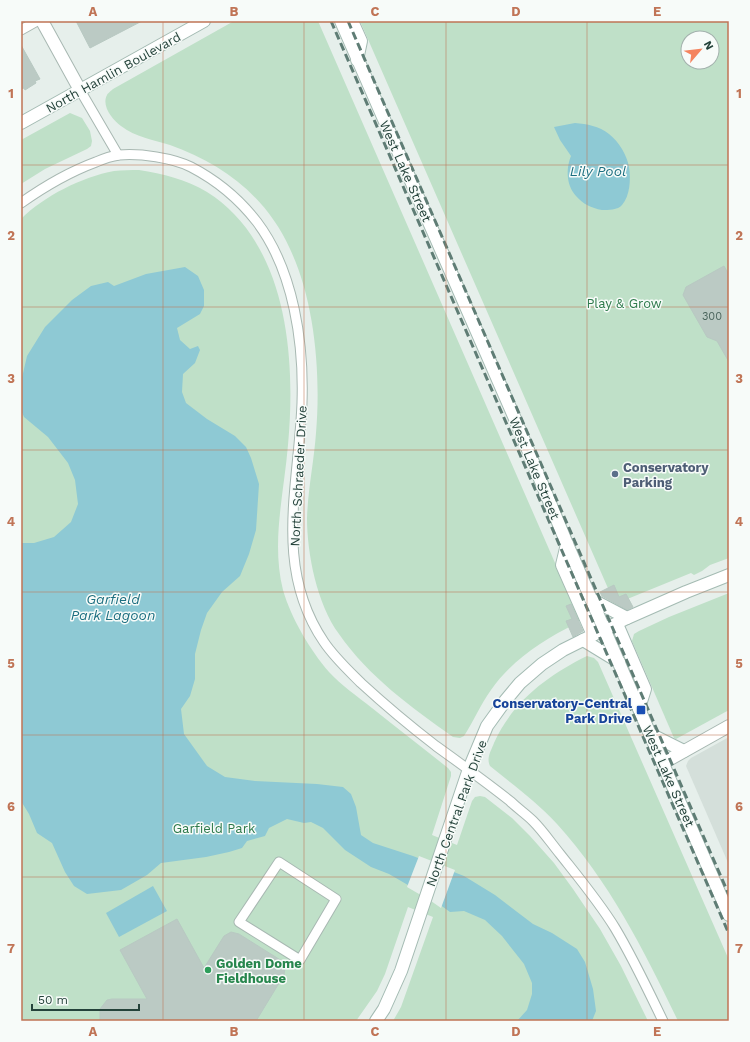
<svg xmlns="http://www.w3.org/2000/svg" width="750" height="1042" viewBox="0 0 750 1042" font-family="'Work Sans',sans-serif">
	<rect width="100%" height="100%" fill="#e6efeb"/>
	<polygon fill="#d4dfda" points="729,737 729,865 686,766 688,761 691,758"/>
	<g fill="#bfe0c8" fill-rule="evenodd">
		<path d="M 234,21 L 318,21 L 580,620 L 575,624 C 543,640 512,660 491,690 C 480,705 474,721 464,736 L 460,738 L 453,737 C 411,707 369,677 339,634 C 317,604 307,554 307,518 C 308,489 314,461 316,433 C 321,374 315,302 290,249 C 266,196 223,164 170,145 C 154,140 135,137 121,126 C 113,120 101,106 107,95 C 107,94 112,90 113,89 Z"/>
		<path d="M 360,21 L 729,21 L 729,558 L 710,565 L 702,571 L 694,575 L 691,573 L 620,602 L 614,602 ZM 688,38 L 712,38 L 712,62 L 688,62 Z"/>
		<polygon points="70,113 82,118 90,131 92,141 91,146 87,149 45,169 21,184 21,140"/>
		<path d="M 139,170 C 163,174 186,179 207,192 C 288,243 296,359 288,445 C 284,494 271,542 283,590 C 291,618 310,650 329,672 C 341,685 357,696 372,708 C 397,728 423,748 448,768 L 451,772 L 451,776 L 432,835 L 457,845 L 472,801 L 475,797 L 480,796 L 485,797 L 512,818 L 530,836 L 554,863 L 573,889 L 600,929 L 621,966 L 648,1021 L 393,1021 L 401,1007 L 433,917 L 408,907 L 385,974 L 377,991 L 356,1021 L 21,1021 L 21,219 C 44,196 82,177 114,171 C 122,170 131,170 139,170 Z"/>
		<polygon points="729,593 729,710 676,739 674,738 632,641 634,634 639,631 669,617"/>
		<path d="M 587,656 L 594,658 L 598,662 L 729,960 L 729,1021 L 678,1021 C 645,952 609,881 557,824 C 537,802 513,785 490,766 C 486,758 491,751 494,743 C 512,702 548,675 587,656 Z"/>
	</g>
	<g fill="#8ec9d4">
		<path d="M 575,123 C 587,124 599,126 609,134 C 619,142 627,155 629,167 C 631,179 630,196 622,205 C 618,210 608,210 602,210 C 591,208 583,204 576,196 C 566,185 566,168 571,156 L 560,140 L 554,127 Z"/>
		<polygon points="185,267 198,276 204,290 204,306 200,314 177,328 180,340 190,349 198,346 200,350 195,363 183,374 182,392 186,403 207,419 235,436 246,447 251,458 259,484 256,530 249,554 240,576 222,592 207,613 201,630 195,654 195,679 190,696 181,709 184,734 207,766 225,777 255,781 317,784 343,787 351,794 356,807 361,835 373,843 413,856 464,876 495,895 533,924 552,933 577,949 585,962 593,989 596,1011 592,1021 517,1021 527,1010 532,994 532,983 524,964 502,936 485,920 464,911 450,912 432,899 389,874 371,867 345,850 323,828 311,822 304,823 287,819 269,828 265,836 247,841 242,848 229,852 206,857 161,863 147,875 121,890 87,894 74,886 65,872 52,843 37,833 29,814 21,801 21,543 34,543 54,537 71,522 78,504 75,480 68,463 48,437 24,417 21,410 21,382 27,356 45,327 72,300 91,286 108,282 114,286 146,274"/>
		<polygon points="153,886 167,911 119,937 106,913"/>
	</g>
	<polygon fill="#e6efeb" points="419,856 455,870 441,908 431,901 407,887"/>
	<g fill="#bbcac4" stroke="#b8c9c2">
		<polygon points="76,21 142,21 90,48"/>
		<polygon points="21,45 40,79 35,81 36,83 25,90 24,88 21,89"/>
		<polygon points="724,266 729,275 729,362 717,341 707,337 683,295 686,287"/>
		<polygon points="614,585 619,597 626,594 633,607 627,610 602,596 600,592"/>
		<polygon points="571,604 583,631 573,637 566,621 572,619 566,606"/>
		<polygon points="177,919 204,968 224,936 231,932 239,934 282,961 285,968 284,975 256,1021 100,1021 100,1009 107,1000 112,999 147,999 120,950"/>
	</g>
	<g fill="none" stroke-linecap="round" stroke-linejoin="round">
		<g stroke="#a8b8b2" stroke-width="11">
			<g id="lane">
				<polyline points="21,30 37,21"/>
				<polyline points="80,90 118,155"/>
				<path d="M 21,203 C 45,186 69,172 96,162 C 103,159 112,156 119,155 C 140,153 173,158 191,167 C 216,180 240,200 257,222 C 294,271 304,344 302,403 C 299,486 273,567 324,642 C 334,657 348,670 361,683 C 385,705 410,726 436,746 C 461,764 486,782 510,801 C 517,808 526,814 533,821 C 543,831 551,843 560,854 C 579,878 599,902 615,928 C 633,958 648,990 663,1021"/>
				<polygon points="279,862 336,899 300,960 239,922"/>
			</g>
		</g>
		<g stroke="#a8b8b2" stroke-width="14">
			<g id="street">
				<polyline points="42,21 80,90"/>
				<polyline points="663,763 729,726"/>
			</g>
		</g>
		<g stroke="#a4bbb3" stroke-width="14">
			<g id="secondary">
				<polyline points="341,21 516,421 567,544 729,915"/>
				<polyline points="352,21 361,41 357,60"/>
				<polyline points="21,123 204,21"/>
				<polyline points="567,544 562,565 593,635"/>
				<polyline points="591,599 627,618"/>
				<polyline points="617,624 645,689 639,708"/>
				<polyline points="583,640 619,662"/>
				<polyline points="650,734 684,751"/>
				<polyline points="376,1021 384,1009 401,971 469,769 487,726 505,701 520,683 542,664 563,650 627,618 686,592 729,575"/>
			</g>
		</g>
		<use href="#lane" stroke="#fff" stroke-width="9"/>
		<use href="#street" stroke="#fff" stroke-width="12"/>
		<use href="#secondary" stroke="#fff" stroke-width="12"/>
		<g stroke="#5f7d75" stroke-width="3" stroke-dasharray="8 4" stroke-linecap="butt">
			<polyline points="331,21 729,934"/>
			<polyline points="348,21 729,895"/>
		</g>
	</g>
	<path fill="none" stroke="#c07456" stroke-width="1" stroke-opacity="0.55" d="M 163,21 L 163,1021M 304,21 L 304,1021M 446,21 L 446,1021M 587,21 L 587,1021M 21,165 L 729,165M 21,307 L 729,307M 21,450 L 729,450M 21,592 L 729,592M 21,735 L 729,735M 21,877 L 729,877"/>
	<circle fill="#5c6f8a" stroke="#f7fbf9" stroke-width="1.5" cx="615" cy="474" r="4"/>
	<rect fill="#1a4fb4" stroke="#f7fbf9" stroke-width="1.5" x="636" y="705" width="10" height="10" rx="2"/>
	<circle fill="#2e9e5b" stroke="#f7fbf9" stroke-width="1.5" cx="208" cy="970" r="4"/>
	<g text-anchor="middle" stroke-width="3" stroke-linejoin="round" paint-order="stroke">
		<g font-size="11" fill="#4a645c">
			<text x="712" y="320">300</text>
		</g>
		<g font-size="13" fill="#24423a" stroke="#f7fbf9">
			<text transform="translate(113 72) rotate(-29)" y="5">North Hamlin Boulevard</text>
			<text transform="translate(406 171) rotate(66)" y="5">West Lake Street</text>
			<text transform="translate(535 468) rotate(67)" y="5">West Lake Street</text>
			<text transform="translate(298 476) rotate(-87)" y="5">North Schraeder Drive</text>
			<text transform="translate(669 776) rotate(66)" y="5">West Lake Street</text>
			<text transform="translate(456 813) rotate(-70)" y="5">North Central Park Drive</text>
		</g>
		<g font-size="13" fill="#2d7a4b" stroke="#f7fbf9">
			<text x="624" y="308">Play &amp; Grow</text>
			<text x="214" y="833">Garfield Park</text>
		</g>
		<g font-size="13" font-weight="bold" fill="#4e5e75" stroke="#f7fbf9" text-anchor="start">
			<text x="623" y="472">Conservatory<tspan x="623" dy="15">Parking</tspan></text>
		</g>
		<g font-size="13" font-weight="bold" fill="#164399" stroke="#f7fbf9" text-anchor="end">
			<text x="632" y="708">Conservatory-Central<tspan x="632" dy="15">Park Drive</tspan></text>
		</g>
		<g font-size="13" font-weight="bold" fill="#27864d" stroke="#f7fbf9" text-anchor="start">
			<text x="216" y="968">Golden Dome<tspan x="216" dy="15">Fieldhouse</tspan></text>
		</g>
		<g font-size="14" font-style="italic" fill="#1c6f80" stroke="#f7fbf9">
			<text x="598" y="176">Lily Pool</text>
			<text x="113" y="604">Garfield<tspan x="113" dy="16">Park Lagoon</tspan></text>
		</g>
	</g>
	<rect width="750" height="1042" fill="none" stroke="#f7fbf9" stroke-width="44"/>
	<g transform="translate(700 50) rotate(62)"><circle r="19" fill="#f7fbf9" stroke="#a3b1ad"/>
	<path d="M0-3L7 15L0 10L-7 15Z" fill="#f4845f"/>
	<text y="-6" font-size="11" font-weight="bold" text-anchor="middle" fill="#24423a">N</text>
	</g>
	<path d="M32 1004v6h107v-6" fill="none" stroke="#24423a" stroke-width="2"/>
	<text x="38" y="1004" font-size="12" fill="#24423a" stroke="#f7fbf9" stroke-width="3" paint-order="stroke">50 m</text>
	<rect x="22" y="22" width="706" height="998" fill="none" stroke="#c07456" stroke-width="1.5"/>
	<g font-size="13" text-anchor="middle" font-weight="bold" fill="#c07456">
		<text x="93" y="16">A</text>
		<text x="234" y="16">B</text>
		<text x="375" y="16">C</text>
		<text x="516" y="16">D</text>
		<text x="657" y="16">E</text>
		<text x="11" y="98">1</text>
		<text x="739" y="98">1</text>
		<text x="11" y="240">2</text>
		<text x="739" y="240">2</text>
		<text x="11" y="383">3</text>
		<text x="739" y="383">3</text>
		<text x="11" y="526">4</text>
		<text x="739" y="526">4</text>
		<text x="11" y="668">5</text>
		<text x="739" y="668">5</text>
		<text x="11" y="811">6</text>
		<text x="739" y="811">6</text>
		<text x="11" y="953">7</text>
		<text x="739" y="953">7</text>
		<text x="93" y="1036">A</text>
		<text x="234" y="1036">B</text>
		<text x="375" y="1036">C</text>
		<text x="516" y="1036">D</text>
		<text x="657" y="1036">E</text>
	</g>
</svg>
